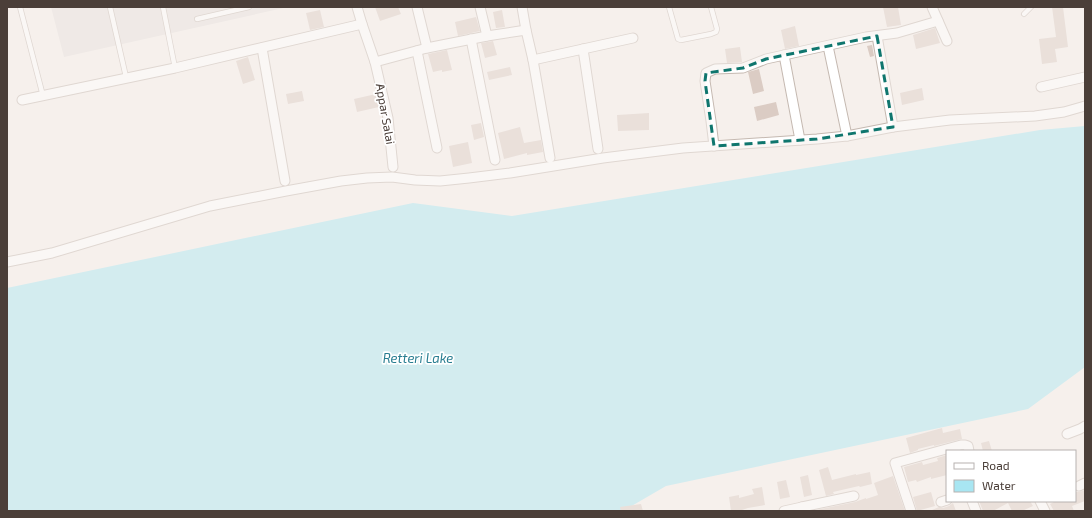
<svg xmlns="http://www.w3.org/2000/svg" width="1092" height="518" viewBox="0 0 1092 518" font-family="'Exo 2',sans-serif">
	<rect width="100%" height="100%" fill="#f6f0ec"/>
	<polygon fill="#e6e0dd" points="51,7 288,7 64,57"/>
	<polygon fill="#a8e6f2" points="1085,126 1085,367 1028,409 666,486 623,511 7,511 7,288 413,203 512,216 1040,130"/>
	<g fill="#dbccc4">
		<polygon points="375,7 398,7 401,14 380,21"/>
		<polygon points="883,7 898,7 901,25 887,27"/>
		<polygon points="1052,7 1063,7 1068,47 1055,49 1057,62 1042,64 1039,39 1056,37"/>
		<polygon points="320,10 324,27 310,30 306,13"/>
		<polygon points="502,10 505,27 496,28 493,12"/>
		<polygon points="476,17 480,31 458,36 455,22"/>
		<polygon points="795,26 799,46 785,49 781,30"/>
		<polygon points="935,28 940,43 916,49 913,35"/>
		<polygon points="493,41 497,55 485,58 481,43"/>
		<polygon points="872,45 874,56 870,57 867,46"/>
		<polygon points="740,47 742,62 727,63 725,49"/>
		<polygon points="447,50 452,70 442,72 442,70 433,72 428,54"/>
		<polygon points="248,57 255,80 243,84 236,61"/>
		<polygon points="510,67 512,75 489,80 487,72"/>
		<polygon points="759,69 764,91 753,94 748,72"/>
		<polygon points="922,88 924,100 902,105 900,93"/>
		<polygon points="302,91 304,101 288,104 286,94"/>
		<polygon points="376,94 379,107 357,112 354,99"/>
		<polygon points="776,102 779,115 757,121 754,107"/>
		<polygon points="649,113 649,130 618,131 617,115"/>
		<polygon points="481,123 484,137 474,140 471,125"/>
		<polygon points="520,127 524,143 541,140 543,152 527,155 527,153 504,159 498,133"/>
		<polygon points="468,142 472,163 453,167 449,146"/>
		<polygon points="942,428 943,433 960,429 962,439 934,446 934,445 918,449 918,450 910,453 906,438"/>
		<polygon points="989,441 992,451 983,451 981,443"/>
		<polygon points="947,455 947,475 931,479 931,477 917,482 916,480 908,482 904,467 922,462 923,465 938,461 937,458"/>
		<polygon points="828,467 832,480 856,474 856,475 870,472 872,484 860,487 859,486 833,492 834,494 826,496 819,470"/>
		<polygon points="808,475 812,495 804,497 800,477"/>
		<polygon points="893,476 905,511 816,511 816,510 855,502 866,498 866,499 878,495 874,483"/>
		<polygon points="786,480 790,497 780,499 777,482"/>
		<polygon points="762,487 765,505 748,508 742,510 742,511 731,511 729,497 739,495 739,498 754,494 752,489"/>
		<polygon points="1085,490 1085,501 1072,506 1074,511 1054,511 1050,504 1056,501 1075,501 1075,492 1079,492"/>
		<polygon points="931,492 935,506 917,511 913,497"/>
		<polygon points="979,501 1030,501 1033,506 1022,511 1012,511 1008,503 993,511 983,511"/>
		<polygon points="953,503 956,511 932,511 932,510 939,507 943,508 949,506"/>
		<polygon points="641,504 643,511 621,511 620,507"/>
	</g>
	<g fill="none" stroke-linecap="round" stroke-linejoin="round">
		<g stroke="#c5b9b1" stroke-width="6">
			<g id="lane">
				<polyline points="20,7 43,96"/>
				<polyline points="110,7 126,77"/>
				<polyline points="163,7 175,68"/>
				<polyline points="669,7 678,39 681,40 711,34 716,32 717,29 711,7"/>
				<polyline points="1024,14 1031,7"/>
				<polyline points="197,19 249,7"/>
			</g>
		</g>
		<g stroke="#c5b9b1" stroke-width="11">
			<g id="street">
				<polyline points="357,7 362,24"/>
				<polyline points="417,7 427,48"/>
				<polyline points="480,7 487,36"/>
				<polyline points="522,7 526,30"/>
				<polyline points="932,7 947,41"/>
				<polyline points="877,36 893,127"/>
				<polyline points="471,39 495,160"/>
				<polyline points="828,46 847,136"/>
				<polyline points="262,48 285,181"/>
				<polyline points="583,49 598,149"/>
				<polyline points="417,51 437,148"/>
				<polyline points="784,55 800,140"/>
				<polyline points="533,60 633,38"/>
				<polyline points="375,62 427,48 487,36 526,30 533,60 550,158"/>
				<polyline points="1041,87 1085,77"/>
				<polyline points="22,100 175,68 362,24 375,62 388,118 393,167"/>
				<polyline points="714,146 711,121 705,81 706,73 715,69 743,68 766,59 866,37 897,33 938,21"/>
				<polyline points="7,262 52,253 210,206 286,191 341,181 367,178 392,177 415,180 440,181 469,178 510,173 603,158 683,148 817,139 847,136 893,127 950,120 1035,116 1064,112 1085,106"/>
				<polyline points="1067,434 1080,429 1085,426"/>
				<polyline points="1079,486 1085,483"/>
				<polyline points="972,501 976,511"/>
				<polyline points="1040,501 1045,511"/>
				<polyline points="941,502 947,500"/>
				<polyline points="802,507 854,496"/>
				<polyline points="784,511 802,507 803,511"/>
				<polyline points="911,511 895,463 961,445 965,445 968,446 969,451"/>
			</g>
		</g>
		<use href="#lane" stroke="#fff" stroke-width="4.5"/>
		<use href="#street" stroke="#fff" stroke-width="9"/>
	</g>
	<path d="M0 0H1092V518H0ZM 877,36 L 893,127 L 817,139 L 714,146 L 705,81 L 706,73 L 743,68 L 766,59 Z" fill="#f6f0ec" fill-opacity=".55" fill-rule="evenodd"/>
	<path fill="none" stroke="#0f766e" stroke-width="3" stroke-dasharray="8 5" stroke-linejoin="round" d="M 877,36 L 893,127 L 817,139 L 714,146 L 705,81 L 706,73 L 743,68 L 766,59 Z"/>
	<g text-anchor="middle" stroke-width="3.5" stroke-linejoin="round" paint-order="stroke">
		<g font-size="12" fill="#4b3f39" stroke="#fff">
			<text transform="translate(385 114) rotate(80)" y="4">Appar Salai</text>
		</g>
		<g font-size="13" font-style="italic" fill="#277d90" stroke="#fff">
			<text x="418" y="363">Retteri Lake</text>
		</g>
	</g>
	<rect width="1092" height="518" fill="none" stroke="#4b3f39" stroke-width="16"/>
	<rect x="946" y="450" width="130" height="52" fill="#ffffff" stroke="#b7b2b0"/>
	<rect x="954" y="463" width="20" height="6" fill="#ffffff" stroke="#b7b2b0"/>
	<text x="982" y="470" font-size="12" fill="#4b3f39">Road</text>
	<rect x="954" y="480" width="20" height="12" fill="#a8e6f2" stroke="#b7b2b0"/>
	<text x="982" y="490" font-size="12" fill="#4b3f39">Water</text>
</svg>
